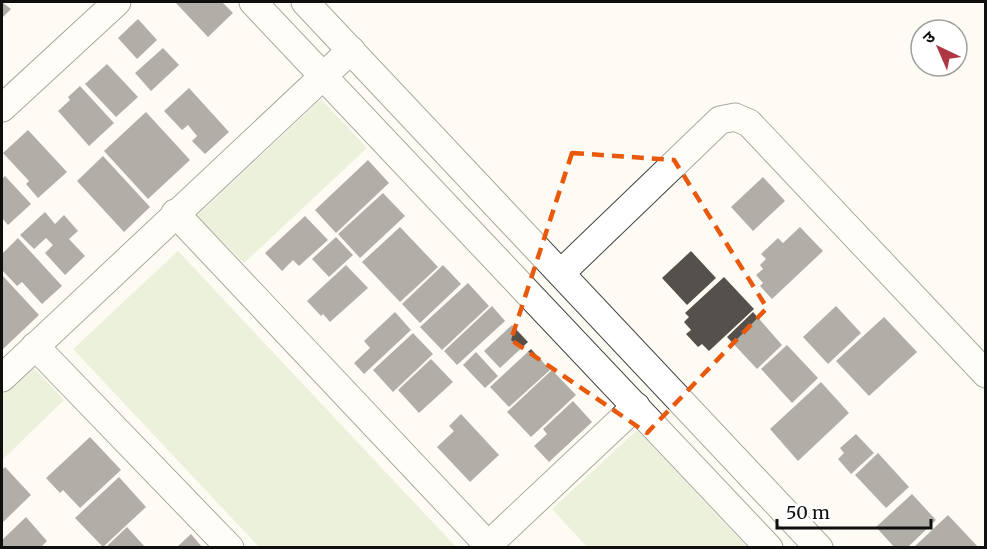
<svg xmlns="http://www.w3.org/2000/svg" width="987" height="549" viewBox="0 0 987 549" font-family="Merriweather,'Noto Sans Devanagari',serif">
	<rect width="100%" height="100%" fill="#fdfbf3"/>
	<g fill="#d5e5bf">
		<polygon points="321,99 367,148 244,263 197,216"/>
		<polygon points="178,251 456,547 259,547 73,349"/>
		<polygon points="28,362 64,400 2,460 2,387"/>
		<polygon points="637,430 747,547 587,547 552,509"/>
	</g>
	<g fill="#56504d">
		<polygon points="2,2 11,9 2,18"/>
		<polygon points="175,2 222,2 233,13 208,37"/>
		<polygon points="138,19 157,40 137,59 118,38"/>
		<polygon points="163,48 179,65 151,91 135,73"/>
		<polygon points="107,64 138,97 116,117 85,84"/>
		<polygon points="80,86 114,123 89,146 58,111 70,100 68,97"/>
		<polygon points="189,88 229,132 205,154 192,141 197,136 188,125 182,130 164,111"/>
		<polygon points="146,112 190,160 148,199 104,151"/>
		<polygon points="28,130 67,172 38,198 26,184 29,181 3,153"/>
		<polygon points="103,156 150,207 124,232 77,181"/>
		<polygon points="368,160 389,183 336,233 315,210"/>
		<polygon points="5,176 31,204 8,225 2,218 2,179"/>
		<polygon points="763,177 785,201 753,231 731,207"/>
		<polygon points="383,193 405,216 360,258 338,234"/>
		<polygon points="45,212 55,224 64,215 78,231 69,239 85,256 65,275 45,253 53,245 46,238 34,249 20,235"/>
		<polygon points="305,216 328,240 299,266 293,260 282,271 265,253"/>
		<polygon points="400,227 438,267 400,302 362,262"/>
		<polygon points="800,227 823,251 772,299 760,286 763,283 756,275 763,269 760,265 766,259 761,254 778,238 783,243"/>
		<polygon points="336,237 353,255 329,277 312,259"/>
		<polygon points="18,238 62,286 42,304 22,282 17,286 2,270 2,254"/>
		<polygon points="691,251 716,278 687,305 662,278"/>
		<polygon points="346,265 368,288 330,322 323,314 321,316 307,301"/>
		<polygon points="443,265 461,284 420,323 402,304"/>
		<polygon points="2,275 39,315 2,350"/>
		<polygon points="724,277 754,309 709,351 702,344 698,347 686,334 691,330 684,322 689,317 685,313"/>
		<polygon points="468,283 489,306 442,350 420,327"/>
		<polygon points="492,306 505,321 457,365 444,351"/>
		<polygon points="836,306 861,333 828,364 803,337"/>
		<polygon points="395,312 411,330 364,374 354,363 370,348 364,341"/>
		<polygon points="753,312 782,345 757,369 727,337"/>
		<polygon points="884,317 917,352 869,396 836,361"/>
		<polygon points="512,325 528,342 500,368 484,351"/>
		<polygon points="413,333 433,354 393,392 373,370"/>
		<polygon points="787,345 818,378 792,403 761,369"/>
		<polygon points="531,349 550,370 509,407 490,387"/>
		<polygon points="476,352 498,376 485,388 463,365"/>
		<polygon points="431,359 453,382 419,413 398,390"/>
		<polygon points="552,370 576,395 531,437 507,412"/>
		<polygon points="821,382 849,413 798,461 770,429"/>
		<polygon points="573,401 592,422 549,462 534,446 547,434 543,429"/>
		<polygon points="461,414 499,455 470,482 437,447 454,431 449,426"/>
		<polygon points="856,434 874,453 851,474 838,459 844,453 840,448"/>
		<polygon points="90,437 121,470 80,508 63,490 60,493 46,478"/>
		<polygon points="878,453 909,487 886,508 855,475"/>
		<polygon points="5,467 31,495 2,523 2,470"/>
		<polygon points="119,477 146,507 103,547 75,518"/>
		<polygon points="912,494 936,520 907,548 895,548 876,527"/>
		<polygon points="948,515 979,548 913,548"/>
		<polygon points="26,517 47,541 40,548 2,548 2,540"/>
		<polygon points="127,527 144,546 105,548"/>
		<polygon points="191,534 203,548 176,548"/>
	</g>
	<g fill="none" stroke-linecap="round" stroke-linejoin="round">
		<g stroke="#424242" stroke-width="29">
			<g id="minor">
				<polyline points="253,2 769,548"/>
				<polyline points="305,2 819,548"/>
				<polyline points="2,108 117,2"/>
				<polyline points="175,213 488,545"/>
				<polyline points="561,273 720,120 735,117 749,123 986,374"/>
				<polyline points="35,346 230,548"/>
				<polyline points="2,378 351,50"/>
				<polyline points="485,548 636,406"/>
			</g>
		</g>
		<use href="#minor" stroke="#fff" stroke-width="27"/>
	</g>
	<path d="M0 0H987V549H0ZM 572,153 L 674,160 L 767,308 L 647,433 L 511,340 Z" fill="#fdfbf3" fill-opacity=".55" fill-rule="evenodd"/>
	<path fill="none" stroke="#e8590c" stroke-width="4.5" stroke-dasharray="12 8" stroke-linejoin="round" d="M 572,153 L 674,160 L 767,308 L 647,433 L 511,340 Z"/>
	<rect width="987" height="549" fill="none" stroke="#0f0f0f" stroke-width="6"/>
	<g transform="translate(939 48) rotate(316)"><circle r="28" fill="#ffffff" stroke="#9f9f9f" stroke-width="1.5"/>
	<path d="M0-4.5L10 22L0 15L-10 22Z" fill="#af3744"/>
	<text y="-9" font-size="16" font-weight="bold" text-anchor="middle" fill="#0f0f0f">उ</text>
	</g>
	<path d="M777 519v9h154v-9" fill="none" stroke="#0f0f0f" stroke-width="3"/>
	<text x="786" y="519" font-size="18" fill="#0f0f0f" stroke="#ffffff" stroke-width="4.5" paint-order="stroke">50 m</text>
</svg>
